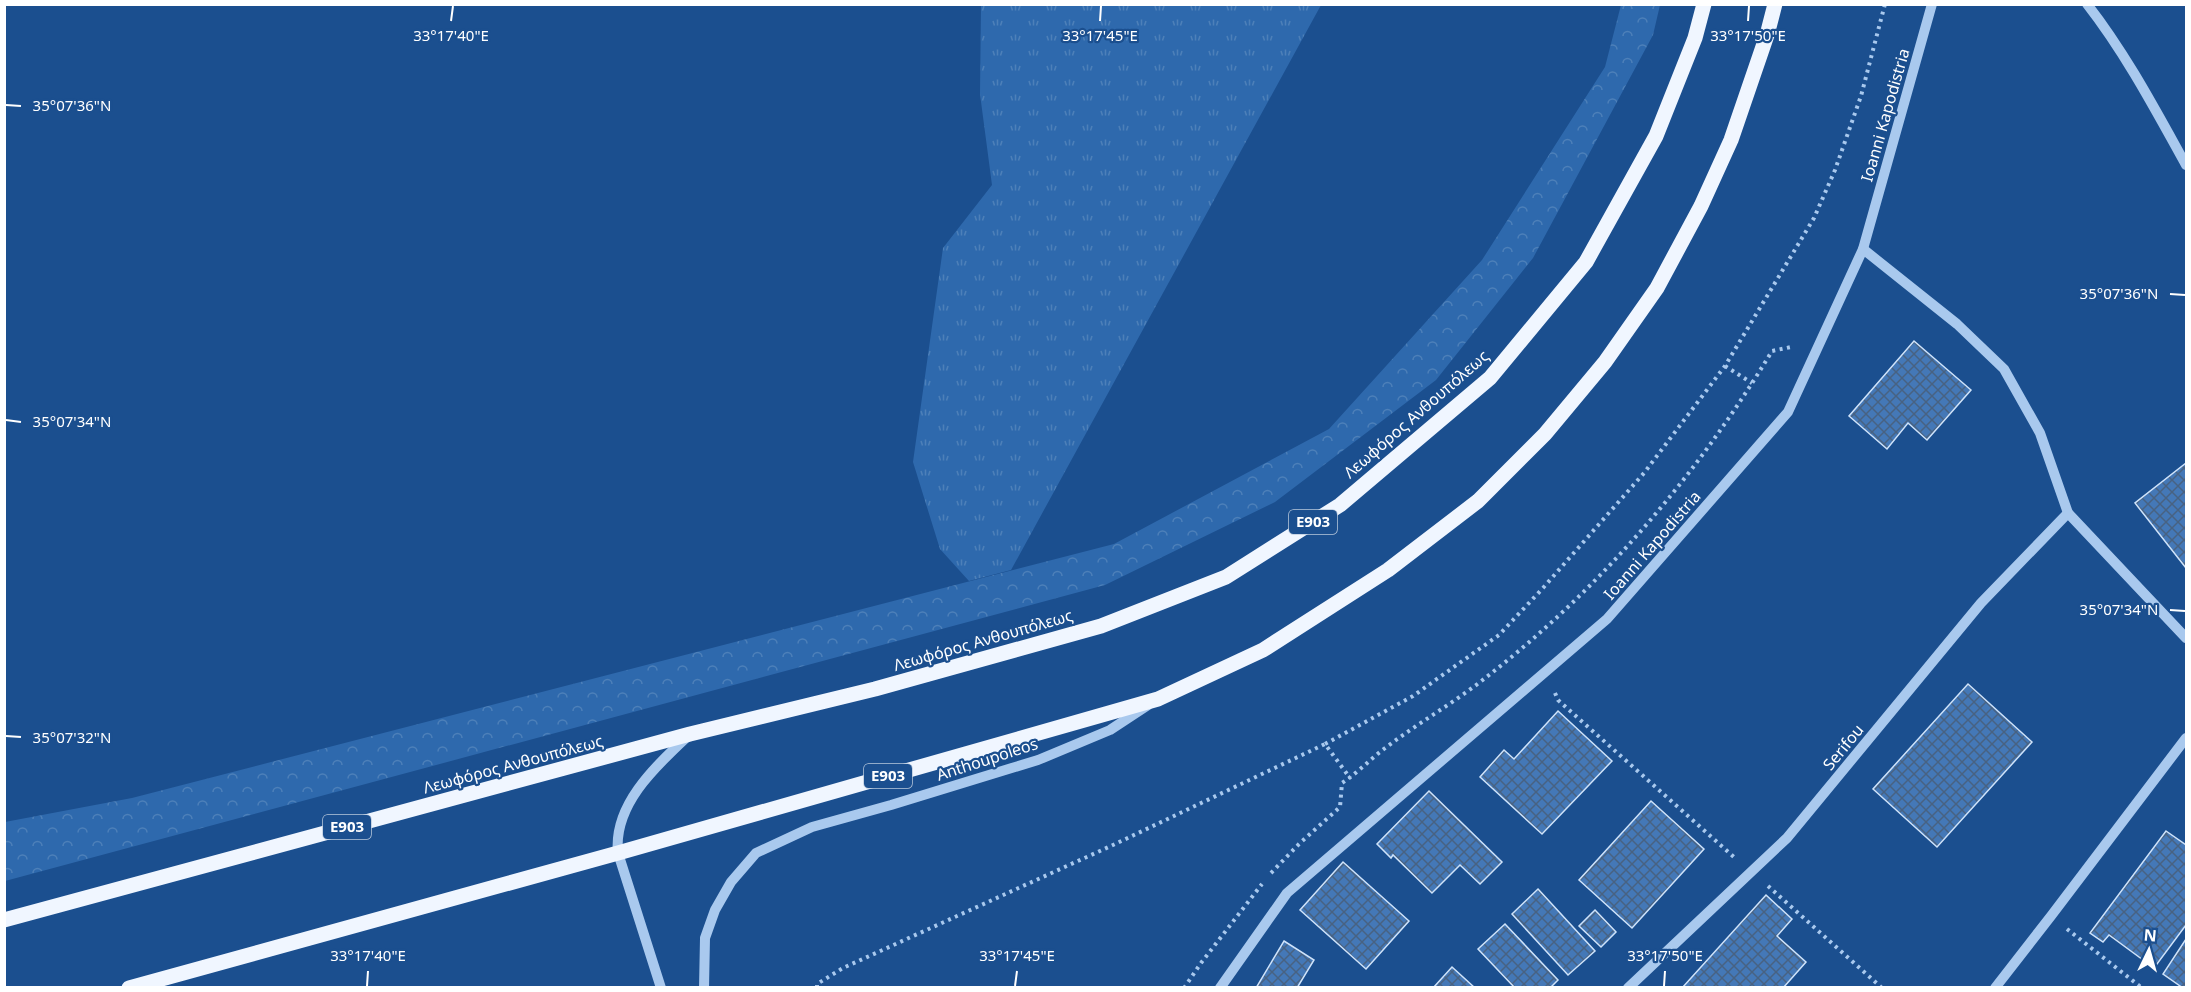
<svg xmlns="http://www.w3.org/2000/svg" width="2191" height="992" viewBox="0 0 2191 992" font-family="'Noto Sans',sans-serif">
	<defs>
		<pattern id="grass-tufts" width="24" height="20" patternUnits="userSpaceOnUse" patternTransform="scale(1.5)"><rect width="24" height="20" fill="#2e69ad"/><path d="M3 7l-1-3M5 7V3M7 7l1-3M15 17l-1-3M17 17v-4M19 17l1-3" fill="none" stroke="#4d80b9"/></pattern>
		<pattern id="forest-crowns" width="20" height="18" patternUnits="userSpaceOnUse" patternTransform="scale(1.5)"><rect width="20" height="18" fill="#2e69ad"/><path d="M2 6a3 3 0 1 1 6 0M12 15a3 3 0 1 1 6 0" fill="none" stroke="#4d80b9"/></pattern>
		<pattern id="building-cross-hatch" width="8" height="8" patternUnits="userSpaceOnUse" patternTransform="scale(1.5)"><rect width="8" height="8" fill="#4478b7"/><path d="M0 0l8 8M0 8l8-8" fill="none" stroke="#486282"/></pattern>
	</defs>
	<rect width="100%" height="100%" fill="#1b4f8f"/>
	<polygon fill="url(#grass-tufts)" points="981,5 1321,5 1011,570 969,581 940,549 913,462 943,248 992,185 980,94"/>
	<polygon fill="url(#forest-crowns)" points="1621,5 1660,5 1653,35 1533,258 1436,380 1275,502 1105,585 5,881 5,822 132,798 1114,544 1329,429 1482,260 1605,67"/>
	<g fill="url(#building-cross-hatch)" stroke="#cfe3fa" stroke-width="1.5">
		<polygon points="1914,341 1971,390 1927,440 1908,423 1887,449 1849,416"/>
		<polygon points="2186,463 2186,568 2135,503"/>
		<polygon points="1968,684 2032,742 1937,847 1873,789"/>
		<polygon points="1558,711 1612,761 1542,834 1480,777 1504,750 1514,759"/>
		<polygon points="1429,791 1502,862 1480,884 1460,865 1432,893 1393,855 1391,858 1377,844"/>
		<polygon points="1651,801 1704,849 1632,928 1579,880"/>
		<polygon points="2166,831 2186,845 2186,925 2154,968 2109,935 2103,942 2090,933"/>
		<polygon points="1343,862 1409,921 1366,969 1300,910"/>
		<polygon points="1538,889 1595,951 1568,975 1512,914"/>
		<polygon points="1766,895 1792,919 1777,936 1806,962 1783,988 1682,988"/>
		<polygon points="1595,910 1616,932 1601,947 1579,926"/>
		<polygon points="1505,924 1558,980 1550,988 1515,988 1478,949"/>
		<polygon points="2186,939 2186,988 2183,988 2163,974"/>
		<polygon points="1284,941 1314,960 1297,988 1256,988"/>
		<polygon points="1452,967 1475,988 1433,988"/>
	</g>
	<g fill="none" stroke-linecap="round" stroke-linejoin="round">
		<g stroke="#a9c9ee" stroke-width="4" stroke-dasharray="3 4.5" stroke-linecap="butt">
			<polyline points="1725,366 1752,383"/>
			<polyline points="1555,693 1558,700 1735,858"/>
			<polyline points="1325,744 1413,696 1499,635 1543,588 1644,473 1725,366 1814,218 1835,170 1861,96 1885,4"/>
			<path d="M 1271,873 L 1299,844 L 1340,807 L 1342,783 C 1359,772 1372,757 1388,746 C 1421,721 1457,701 1489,675 C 1602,587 1698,474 1772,351 L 1791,347 L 1792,344"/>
			<polyline points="1768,886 1882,988"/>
			<polyline points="2067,929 2142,988"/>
			<polyline points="817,988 817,984 843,968 1113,845 1325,744 1350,778"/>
			<polyline points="1184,988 1201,963 1262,884"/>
		</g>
		<g stroke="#a9c9ee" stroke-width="10">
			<path d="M 2087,4 C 2126,54 2156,111 2186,165"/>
			<polyline points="1863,249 1957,324 2004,369 2040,433 2068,513 2186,638"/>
			<path d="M 661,988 L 618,853 C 613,804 657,765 689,735"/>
			<polyline points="704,988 705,938 715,910 731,882 756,853 812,827 891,805 1038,760 1110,730 1148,705"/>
			<polyline points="1220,988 1287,893 1607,619 1788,412 1863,249 1932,4"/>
			<polyline points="1628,988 1787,838 1981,603 2068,513"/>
			<polyline points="1995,988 2051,916 2186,738"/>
		</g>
		<g stroke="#f0f6ff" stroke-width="15">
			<polyline points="4,920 690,734 875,689 1101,626 1226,577 1340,505 1490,378 1586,262 1656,136 1695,38 1704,4"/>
			<polyline points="129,988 618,853 1158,699 1263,650 1388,570 1478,501 1545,434 1605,362 1657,288 1701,206 1731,140 1767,35 1775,4"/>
		</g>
	</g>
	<path fill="none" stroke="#fff" stroke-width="2" d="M 451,21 L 453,6M 1100,21 L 1101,6M 1748,21 L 1749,6M 6,105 L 21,106M 2170,294 L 2185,295M 6,420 L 21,422M 2170,610 L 2185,611M 6,736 L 21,737M 367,986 L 368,971M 1015,986 L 1017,971M 1664,986 L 1665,971"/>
	<g text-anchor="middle" stroke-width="4.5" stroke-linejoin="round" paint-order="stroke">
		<g fill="#1b4f8f" stroke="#bbcadd" stroke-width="1.5">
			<rect x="1289" y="510" width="48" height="24" rx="4.5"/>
			<rect x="864" y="764" width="48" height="24" rx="4.5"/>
			<rect x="323" y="815" width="48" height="24" rx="4.5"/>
		</g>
		<g font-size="15" font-weight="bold" fill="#fff">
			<text x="1313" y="527">E903</text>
			<text x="888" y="781">E903</text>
			<text x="347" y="832">E903</text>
		</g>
		<g font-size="16" fill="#fff" stroke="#1b4f8f">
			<text transform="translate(1885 115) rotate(-74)" y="6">Ioanni Kapodistria</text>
			<text transform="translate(1416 414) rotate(-41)" y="6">Λεωφόρος Ανθουπόλεως</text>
			<text transform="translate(1652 545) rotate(-49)" y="6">Ioanni Kapodistria</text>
			<text transform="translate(983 640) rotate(-16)" y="6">Λεωφόρος Ανθουπόλεως</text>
			<text transform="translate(1843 747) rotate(-51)" y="6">Serifou</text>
			<text transform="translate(987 759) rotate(-18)" y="6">Anthoupoleos</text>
			<text transform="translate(513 764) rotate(-15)" y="6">Λεωφόρος Ανθουπόλεως</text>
		</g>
	</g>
	<g font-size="15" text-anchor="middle" fill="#fff" stroke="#1b4f8f" stroke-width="4.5" stroke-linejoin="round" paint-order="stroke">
		<text x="451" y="41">33°17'40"E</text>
		<text x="1100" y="41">33°17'45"E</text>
		<text x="1748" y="41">33°17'50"E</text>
		<text x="72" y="111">35°07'36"N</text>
		<text x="2119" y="299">35°07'36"N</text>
		<text x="72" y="427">35°07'34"N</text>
		<text x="2119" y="615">35°07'34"N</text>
		<text x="72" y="743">35°07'32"N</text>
		<text x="368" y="961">33°17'40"E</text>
		<text x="1017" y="961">33°17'45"E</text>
		<text x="1665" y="961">33°17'50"E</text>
	</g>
	<rect width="2191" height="992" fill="none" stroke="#ffffff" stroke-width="12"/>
	<g transform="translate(2149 950) rotate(5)" stroke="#1b4f8f" stroke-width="4.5" paint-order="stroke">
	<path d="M0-4.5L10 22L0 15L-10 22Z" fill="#ffffff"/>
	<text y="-9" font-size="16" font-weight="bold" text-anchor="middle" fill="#ffffff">N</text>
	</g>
</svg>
